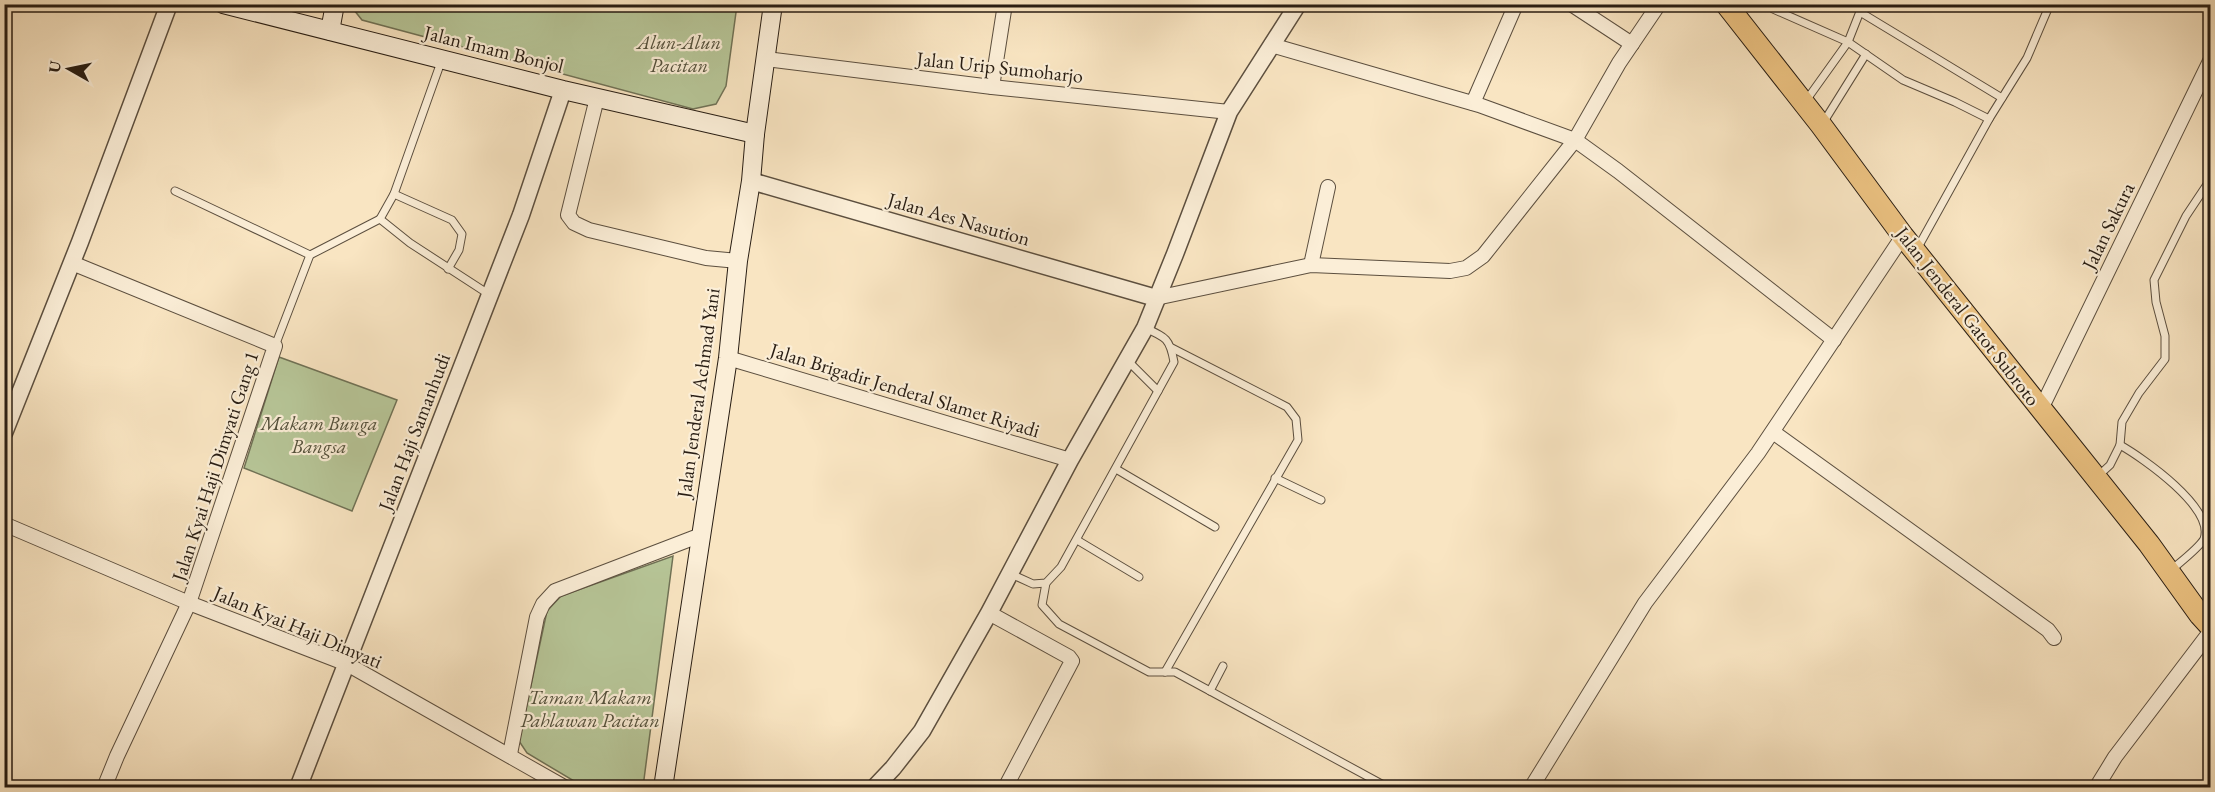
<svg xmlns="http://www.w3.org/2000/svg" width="2215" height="792" viewBox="0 0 2215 792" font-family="'EB Garamond',serif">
	<rect width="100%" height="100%" fill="#f9e5c2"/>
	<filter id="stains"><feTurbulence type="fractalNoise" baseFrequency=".00333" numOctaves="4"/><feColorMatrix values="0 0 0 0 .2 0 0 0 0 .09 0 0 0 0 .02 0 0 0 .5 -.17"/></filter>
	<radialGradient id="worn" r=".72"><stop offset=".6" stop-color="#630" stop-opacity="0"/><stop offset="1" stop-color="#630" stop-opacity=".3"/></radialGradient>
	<g fill="#b7c698" stroke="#707256" stroke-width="1.5">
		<polygon points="350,5 737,5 726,86 716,104 693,109 362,20"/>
		<polygon points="279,357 397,400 352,511 244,468"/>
		<polygon points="673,556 643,787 584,787 527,753 519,741 547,611 561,596"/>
	</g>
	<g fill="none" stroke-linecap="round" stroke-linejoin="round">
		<g stroke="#5c4f3f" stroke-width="9">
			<g id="service">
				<polyline points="1770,4 1773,9 1848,42 1903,80 1955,102 1989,119 2027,58 2050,4"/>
				<polyline points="1860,12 2002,98"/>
				<polyline points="441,62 394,194 380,219 410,243 490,295"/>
				<polyline points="1805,102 1848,42 1863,4"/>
				<polyline points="1823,123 1866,54"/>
				<polyline points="175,191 310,255"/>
				<polyline points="394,194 452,220 462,234 459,250 448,269"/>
				<polyline points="1917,249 1989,119"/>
				<polyline points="275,346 310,255 380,219"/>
				<polyline points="1128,361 1158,391"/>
				<path d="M 2120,445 C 2143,458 2215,508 2204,539 C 2198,549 2179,563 2170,571"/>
				<polyline points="1116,469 1215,527"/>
				<polyline points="2098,476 2110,465 2120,445 2122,422 2139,393 2165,359 2165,336 2156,302 2154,280 2186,216 2210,180"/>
				<polyline points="1275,478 1321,500"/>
				<polyline points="1077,540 1139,577"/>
				<path d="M 1011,574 L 1033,584 L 1046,583 L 1061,567 L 1174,362 C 1170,339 1166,337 1145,328"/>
				<polyline points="1046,583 1042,605 1059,624 1149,672 1175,672 1389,788"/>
				<polyline points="1165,672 1298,440 1296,419 1287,407 1172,348"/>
				<polyline points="1210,691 1223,666"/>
			</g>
		</g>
		<g stroke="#5c4f3f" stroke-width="16">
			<g id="minor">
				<polyline points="1571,4 1632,44"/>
				<polyline points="1271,45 1479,105 1575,140 1618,171 1834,340"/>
				<polyline points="766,59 992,87 1229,112"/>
				<polyline points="992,87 1005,4"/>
				<polyline points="597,98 568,215 574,223 589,230 706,258 738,261"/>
				<polyline points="1473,103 1516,4"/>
				<polyline points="72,263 275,346 189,603 117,756 104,788"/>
				<polyline points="1311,265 1328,187"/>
				<polyline points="1156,298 1311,265 1450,271 1466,268 1483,256 1575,140 1619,63 1659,4"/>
				<polyline points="728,358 1070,460"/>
				<polyline points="2041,409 2210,61"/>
				<polyline points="1773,432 2048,630 2054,638"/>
				<polyline points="4,524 189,603 347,664 566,788"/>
				<polyline points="989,613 1069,657 1072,661 1005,788"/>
				<polyline points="510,754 537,617 543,604 555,591 701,535"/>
				<polyline points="1531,788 1645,603 1758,453 1903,236"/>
				<polyline points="2096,788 2115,757 2210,632"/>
			</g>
		</g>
		<g stroke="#5c4f3f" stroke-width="19">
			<g id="tertiary">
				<polyline points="751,181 1156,298"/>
				<polyline points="4,433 80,242 169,4"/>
				<polyline points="298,788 521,215 563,90"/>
				<polyline points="874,788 893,768 922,731 989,613 1070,460 1145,328 1175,254 1229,112 1298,4"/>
			</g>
		</g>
		<g stroke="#281d13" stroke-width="20">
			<g id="secondary">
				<polyline points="223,4 563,90 755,134"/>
				<polyline points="330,31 335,4"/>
				<polyline points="663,788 728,358 738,261 751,181 755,134 773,4"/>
			</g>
		</g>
		<g stroke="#281d13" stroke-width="23">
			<polyline id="trunk" points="1726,4 1821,125 1903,236 2149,544 2200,615 2210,626"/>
		</g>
		<use href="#service" stroke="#fbeed7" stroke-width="7"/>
		<use href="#minor" stroke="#fbeed7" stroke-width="14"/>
		<use href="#tertiary" stroke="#fbeed7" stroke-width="16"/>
		<use href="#secondary" stroke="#fbeed7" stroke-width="18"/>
		<use href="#trunk" stroke="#ecc281" stroke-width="21"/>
	</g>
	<g text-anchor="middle" stroke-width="4.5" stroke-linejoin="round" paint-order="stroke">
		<g font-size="20" font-style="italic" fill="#53503b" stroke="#fbeed7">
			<text x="679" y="49">Alun-Alun<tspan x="679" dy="23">Pacitan</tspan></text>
			<text x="319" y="430">Makam Bunga<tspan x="319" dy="23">Bangsa</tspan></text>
			<text x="590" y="704">Taman Makam<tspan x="590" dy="23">Pahlawan Pacitan</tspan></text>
		</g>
		<g font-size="20" fill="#281d13" stroke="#fbeed7">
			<text transform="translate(494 49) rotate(14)" y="7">Jalan Imam Bonjol</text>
			<text transform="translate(1000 67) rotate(6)" y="7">Jalan Urip Sumoharjo</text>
			<text transform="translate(959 219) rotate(16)" y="7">Jalan Aes Nasution</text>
			<text transform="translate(2108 226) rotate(-64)" y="7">Jalan Sakura</text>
			<text transform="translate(1968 316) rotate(52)" y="7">Jalan Jenderal Gatot Subroto</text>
			<text transform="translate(905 390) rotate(17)" y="7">Jalan Brigadir Jenderal Slamet Riyadi</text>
			<text transform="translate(698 393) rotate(-82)" y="7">Jalan Jenderal Achmad Yani</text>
			<text transform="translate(414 432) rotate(-69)" y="7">Jalan Haji Samanhudi</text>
			<text transform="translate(215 466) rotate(-72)" y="7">Jalan Kyai Haji Dimyati Gang 1</text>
			<text transform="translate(298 627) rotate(23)" y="7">Jalan Kyai Haji Dimyati</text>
		</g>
	</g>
	<rect width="2215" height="792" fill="none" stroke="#f9e5c2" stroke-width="24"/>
	<rect x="6" y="6" width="2203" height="780" fill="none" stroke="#281d13" stroke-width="3"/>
	<rect x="12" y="12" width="2191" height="768" fill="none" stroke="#281d13" stroke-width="1.5"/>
	<g transform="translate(69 69) rotate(279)" stroke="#fbeed7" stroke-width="4.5" paint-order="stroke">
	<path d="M0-4.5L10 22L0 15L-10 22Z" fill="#281d13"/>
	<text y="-9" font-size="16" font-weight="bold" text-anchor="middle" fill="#281d13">U</text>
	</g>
	<rect width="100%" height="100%" filter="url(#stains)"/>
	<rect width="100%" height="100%" fill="url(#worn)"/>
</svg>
